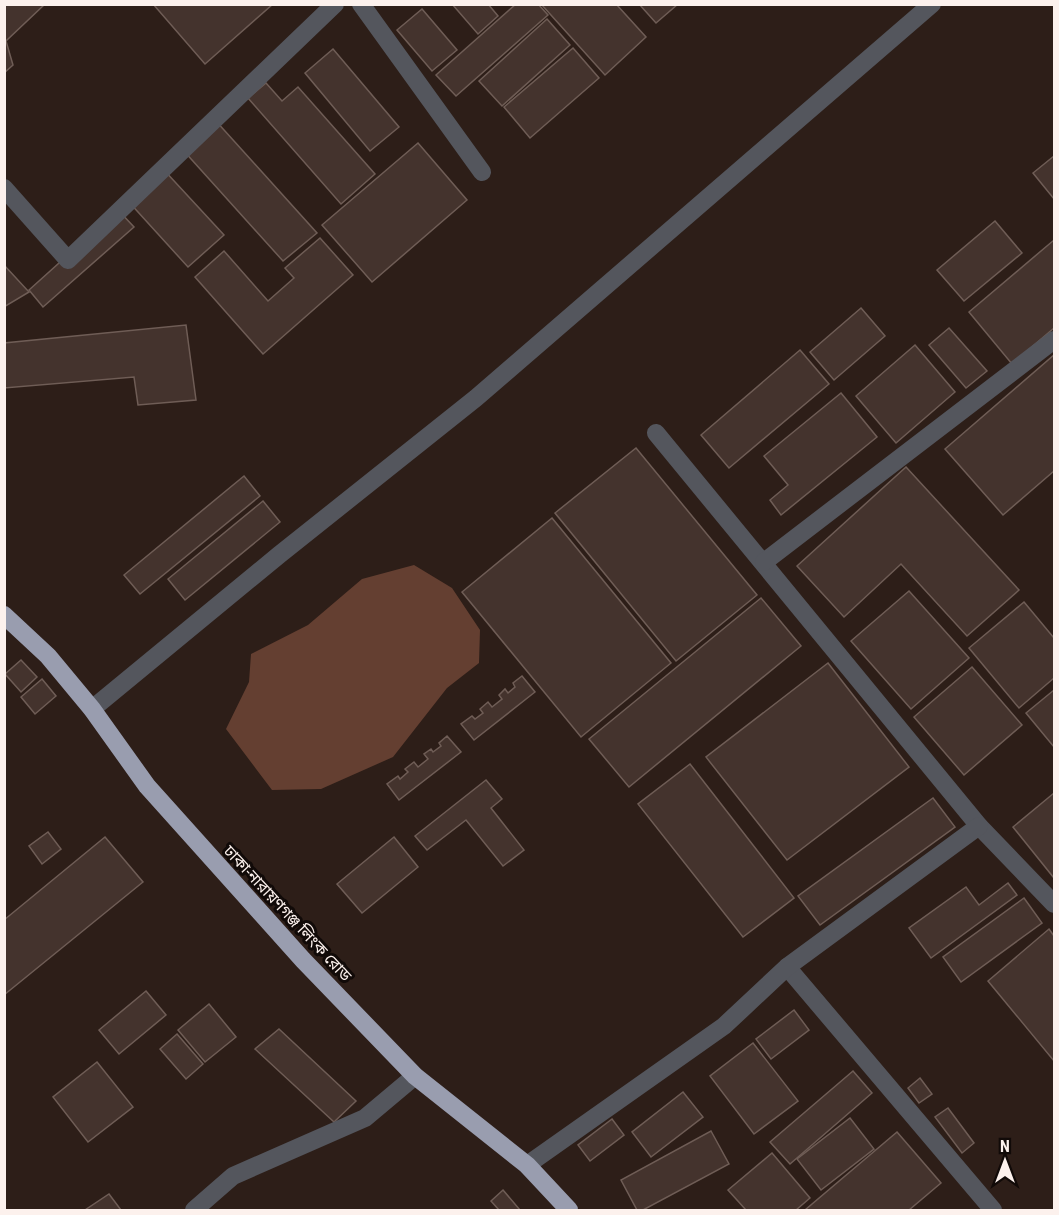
<svg xmlns="http://www.w3.org/2000/svg" width="1059" height="1215" viewBox="0 0 1059 1215" font-family="'Roboto Condensed','Noto Sans Bengali',sans-serif">
	<rect width="100%" height="100%" fill="#2d1e18"/>
	<polygon fill="#643f31" points="414,565 452,588 480,630 479,663 447,688 393,757 321,789 272,790 226,729 249,682 251,654 308,625 362,579"/>
	<g fill="#44332d" stroke="#6f5d56" stroke-width="1.5">
		<polygon points="4,4 45,4 6,41 13,65 4,73"/>
		<polygon points="153,4 273,4 205,64"/>
		<polygon points="452,4 488,4 498,16 478,34"/>
		<polygon points="516,4 538,4 548,15 456,96 436,75"/>
		<polygon points="541,4 616,4 646,37 605,75"/>
		<polygon points="639,4 678,4 656,23"/>
		<polygon points="422,9 457,50 432,71 397,30"/>
		<polygon points="547,19 570,45 502,106 479,81"/>
		<polygon points="573,48 599,78 530,138 504,107"/>
		<polygon points="333,49 399,127 370,151 305,73"/>
		<polygon points="266,83 282,101 298,87 375,174 341,204 248,98"/>
		<polygon points="215,120 317,233 283,261 183,150"/>
		<polygon points="418,143 467,200 372,282 322,225"/>
		<polygon points="1054,156 1054,199 1033,173"/>
		<polygon points="163,169 224,235 188,267 128,201"/>
		<polygon points="118,210 134,227 43,307 29,290"/>
		<polygon points="995,221 1022,253 964,301 937,270"/>
		<polygon points="320,238 353,275 263,354 195,277 224,251 268,301 294,278 285,268"/>
		<polygon points="1054,240 1054,328 1012,364 969,312"/>
		<polygon points="4,265 29,292 4,307"/>
		<polygon points="861,308 885,336 834,380 810,352"/>
		<polygon points="186,325 196,400 138,405 134,377 4,388 4,343"/>
		<polygon points="949,328 987,371 966,388 929,345"/>
		<polygon points="915,345 955,392 896,443 856,396"/>
		<polygon points="800,350 829,384 729,468 701,435"/>
		<polygon points="1054,355 1054,471 1003,515 945,449"/>
		<polygon points="841,393 877,437 781,515 770,500 788,485 764,456"/>
		<polygon points="636,448 757,595 676,661 555,513"/>
		<polygon points="906,467 1019,590 967,636 901,564 844,617 797,566"/>
		<polygon points="244,476 260,496 140,594 124,575"/>
		<polygon points="263,501 280,522 185,600 168,579"/>
		<polygon points="552,518 671,663 581,737 462,592"/>
		<polygon points="909,591 969,658 911,709 851,641"/>
		<polygon points="761,598 801,646 629,787 589,739"/>
		<polygon points="1024,602 1054,638 1054,678 1019,708 969,648"/>
		<polygon points="21,660 37,677 21,692 5,674"/>
		<polygon points="828,663 909,767 787,860 706,757"/>
		<polygon points="972,667 1022,725 964,775 914,717"/>
		<polygon points="522,676 535,692 474,740 461,724 472,716 475,719 483,713 480,709 488,702 492,707 502,699 499,695 505,689 508,693 515,687 513,683"/>
		<polygon points="42,679 56,696 35,714 21,697"/>
		<polygon points="1054,690 1054,747 1026,713"/>
		<polygon points="447,736 461,752 399,800 387,784 398,776 400,779 408,772 405,769 414,762 418,767 428,759 424,754 431,749 433,752 441,746 439,743"/>
		<polygon points="690,764 794,898 743,937 638,804"/>
		<polygon points="486,780 502,799 491,808 524,850 503,866 466,820 427,850 415,836"/>
		<polygon points="1054,793 1054,878 1013,827"/>
		<polygon points="933,798 955,827 820,925 798,896"/>
		<polygon points="48,832 61,849 42,864 29,846"/>
		<polygon points="105,837 143,882 4,995 4,920"/>
		<polygon points="394,837 418,867 362,913 337,884"/>
		<polygon points="1008,883 1017,895 931,958 909,928 966,887 979,905"/>
		<polygon points="1024,898 1042,923 961,982 943,957"/>
		<polygon points="1049,929 1054,936 1054,1061 988,981"/>
		<polygon points="146,991 166,1015 119,1054 99,1030"/>
		<polygon points="209,1004 236,1037 205,1062 178,1030"/>
		<polygon points="794,1010 809,1030 771,1059 756,1039"/>
		<polygon points="279,1029 356,1101 334,1122 255,1049"/>
		<polygon points="177,1034 203,1064 186,1079 160,1049"/>
		<polygon points="753,1043 798,1101 754,1134 710,1076"/>
		<polygon points="97,1062 133,1107 88,1142 53,1097"/>
		<polygon points="853,1071 872,1093 790,1164 770,1142"/>
		<polygon points="920,1078 932,1094 919,1103 908,1088"/>
		<polygon points="683,1092 703,1117 651,1157 632,1132"/>
		<polygon points="948,1108 974,1143 962,1153 935,1117"/>
		<polygon points="850,1118 874,1149 821,1190 797,1159"/>
		<polygon points="612,1119 624,1135 590,1161 578,1145"/>
		<polygon points="711,1131 729,1164 643,1210 637,1210 621,1180"/>
		<polygon points="897,1132 941,1183 909,1210 805,1210"/>
		<polygon points="772,1153 810,1198 796,1210 746,1210 728,1190"/>
		<polygon points="503,1190 520,1210 499,1210 491,1201"/>
		<polygon points="109,1194 121,1210 85,1210"/>
	</g>
	<g fill="none" stroke-linecap="round" stroke-linejoin="round">
		<g stroke="#54565d" stroke-width="18">
			<polyline points="361,4 482,172"/>
			<polyline points="4,188 68,260 335,4"/>
			<polyline points="656,433 979,826 1054,904"/>
			<polyline points="764,562 1054,340"/>
			<polyline points="92,709 279,555 476,398 932,4"/>
			<polyline points="787,967 993,1210"/>
			<polyline points="527,1165 724,1026 787,967 979,826"/>
			<polyline points="194,1210 233,1176 365,1118 415,1076"/>
		</g>
		<polyline stroke="#999daf" stroke-width="18" points="4,615 48,656 92,709 147,786 303,960 415,1076 527,1165 569,1210"/>
	</g>
	<g text-anchor="middle" stroke-width="6" stroke-linejoin="round" paint-order="stroke">
		<g font-size="16" fill="#fcf1ed" stroke="#110a08">
			<text transform="translate(288 913) rotate(47)" y="6">ঢাকা-নারায়ণগঞ্জ লিংক রোড</text>
		</g>
	</g>
	<rect width="1059" height="1215" fill="none" stroke="#fcf1ed" stroke-width="12"/>
	<g transform="translate(1005 1161)" stroke="#110a08" stroke-width="4.5" paint-order="stroke">
	<path d="M0-4.5L10 22L0 15L-10 22Z" fill="#fcf1ed"/>
	<text y="-9" font-size="16" font-weight="bold" text-anchor="middle" fill="#fcf1ed">N</text>
	</g>
</svg>
